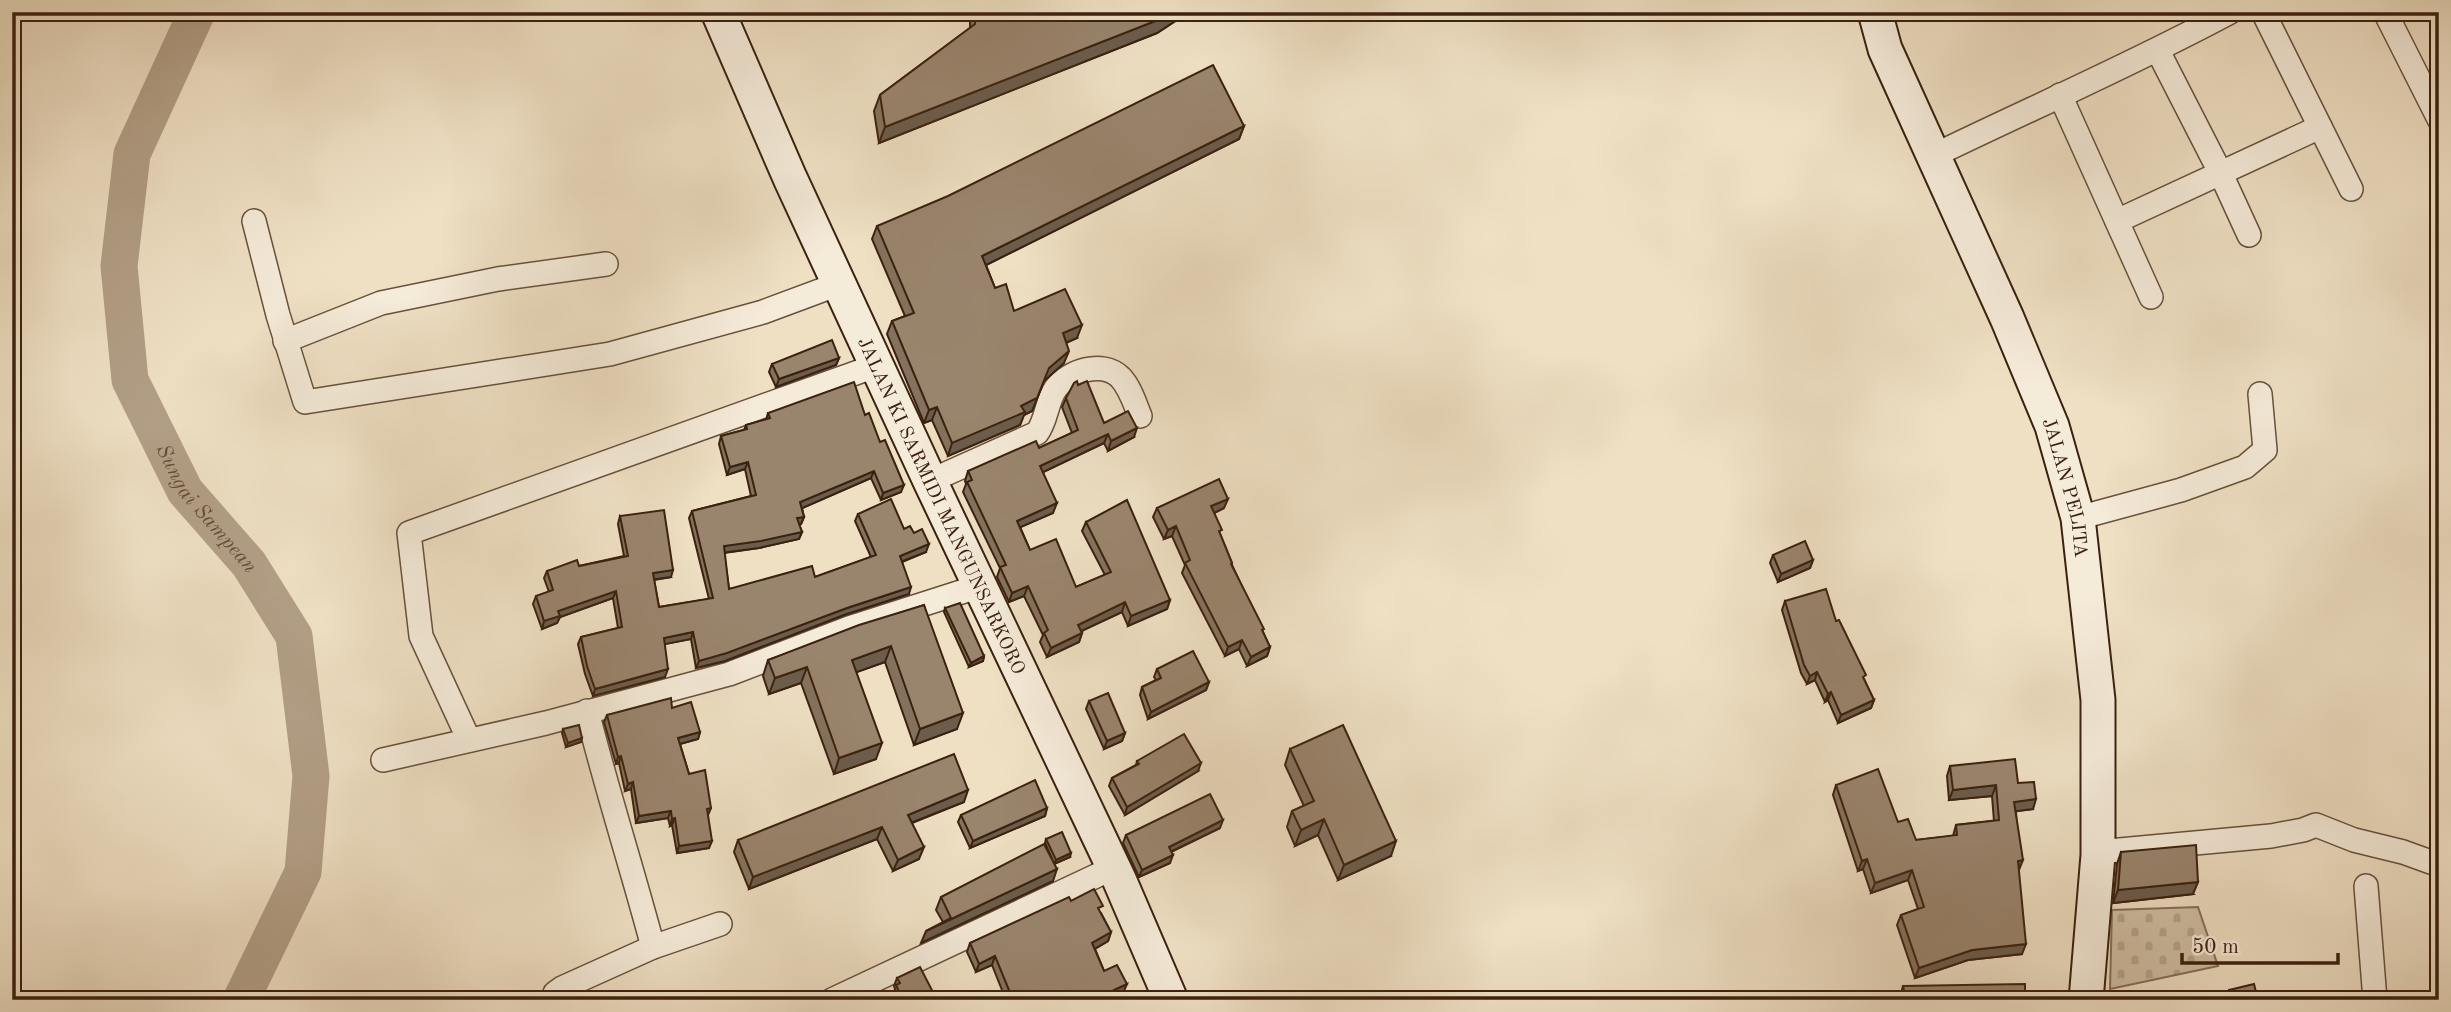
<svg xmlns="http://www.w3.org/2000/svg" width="2451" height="1012" viewBox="0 0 2451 1012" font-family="'Old Standard TT',serif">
	<defs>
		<pattern id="cemetery-stones" width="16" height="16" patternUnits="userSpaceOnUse" patternTransform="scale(1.75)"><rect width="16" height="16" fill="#d0c0a5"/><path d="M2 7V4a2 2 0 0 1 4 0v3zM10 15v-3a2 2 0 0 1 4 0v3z" fill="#b4a58d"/></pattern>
	</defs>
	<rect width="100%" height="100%" fill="#efe0c4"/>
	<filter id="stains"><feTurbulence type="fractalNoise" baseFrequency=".00286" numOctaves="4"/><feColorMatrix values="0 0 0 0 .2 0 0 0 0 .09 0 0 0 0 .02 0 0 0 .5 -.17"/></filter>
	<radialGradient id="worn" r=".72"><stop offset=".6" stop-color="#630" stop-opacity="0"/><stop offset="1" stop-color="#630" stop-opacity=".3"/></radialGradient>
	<polygon fill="url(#cemetery-stones)" stroke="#86705a" stroke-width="2" points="2198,907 2218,966 2110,989 2112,910"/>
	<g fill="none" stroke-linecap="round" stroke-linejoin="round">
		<path stroke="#b29f86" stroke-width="37" id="s1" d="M 197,12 L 132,154 L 119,266 L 130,380 L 185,491 L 249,564 L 294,636 L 311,776 L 303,872 L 241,1000"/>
		<g stroke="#68513c" stroke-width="26">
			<g id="minor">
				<polyline points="2263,12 2351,189"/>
				<polyline points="2385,12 2439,119"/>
				<polyline points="2158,51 2221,174 2249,235"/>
				<polyline points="2060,95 2151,297"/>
				<path d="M 1933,156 C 2032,108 2133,64 2230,12"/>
				<polyline points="254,221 278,315 305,402 610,354 763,312 841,283"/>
				<polyline points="2117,221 2320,127"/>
				<polyline points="285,341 381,303 498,279 606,264"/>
				<path d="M 930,481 L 1037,433 C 1047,420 1046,402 1056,388 C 1069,371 1102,360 1120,377 C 1130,387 1135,404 1140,416"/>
				<polyline points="2078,518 2181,490 2245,467 2265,450 2260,394"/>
				<path d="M 587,711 C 607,791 632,868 653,947"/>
				<polyline points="469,740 421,636 409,533 878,365"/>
				<polyline points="383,760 546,723 729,674 849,628 980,586"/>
				<polyline points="2098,852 2271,836 2303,830 2316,825 2354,840 2403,852 2439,865"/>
				<polyline points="2366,886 2375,1000"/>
				<polyline points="553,1000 555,993 562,988 653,947 720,924"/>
				<polyline points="832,1000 1113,868"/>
			</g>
		</g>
		<g stroke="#3b210f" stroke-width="37">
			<g id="secondary">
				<path id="s2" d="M 718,12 L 790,178 L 930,481 L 1119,879 L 1171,1000"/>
				<path id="s3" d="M 1875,12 L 1885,49 L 2007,318 L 2052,426 L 2078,518 L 2098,700 L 2098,855 L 2086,1000"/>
			</g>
		</g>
		<use href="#minor" stroke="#f5ebd9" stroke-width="23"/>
		<use href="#secondary" stroke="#f5ebd9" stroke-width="33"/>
	</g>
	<g fill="#84725e" stroke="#3b210f" stroke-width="2">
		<polygon points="970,12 1189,12 1157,33 879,143 874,111 880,95 970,28"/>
		<polygon points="1244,126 1239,139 986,265 995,288 1014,311 1077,338 1066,343 1064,363 1044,381 1032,411 1024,415 1020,425 948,456 932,420 924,423 887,334 892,321 905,316 872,239 877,226"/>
		<polygon points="839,358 836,365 776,387 769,372 772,364"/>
		<polygon points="1078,385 1104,423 1134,437 1108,451 1104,443 1043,472 1053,513 1020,527 1030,550 1076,587 1105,575 1082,531 1086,522 1170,600 1167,609 1128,626 1122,612 1081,631 1082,633 1079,642 1047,657 1040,642 1043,635 1024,596 1009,602 997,577 1000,568 963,492 966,484 965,481 968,471 1039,448 1072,433 1062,407 1066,398"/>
		<polygon points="768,413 865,415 901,492 881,500 871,478 802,508 804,517 801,524 799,524 802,532 799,539 759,548 724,553 729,589 815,577 871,557 855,521 858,514 904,529 914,533 926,552 902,562 909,594 844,615 725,661 696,668 691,639 664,644 665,677 593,696 585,674 578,644 581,637 618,628 613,598 560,617 557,623 542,629 533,604 536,596 549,592 544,578 547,571 579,566 624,556 618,524 620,516 671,577 654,580 659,607 709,599 689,518 692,511 751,496 745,469 727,475 719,444 721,436 744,430 746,425 766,420"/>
		<polygon points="1157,508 1224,508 1214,513 1220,534 1232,563 1232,565 1270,647 1267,656 1247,666 1239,649 1225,656 1182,573 1185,565 1172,536 1164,539 1153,517"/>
		<polygon points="1773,555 1813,560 1810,568 1778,582 1770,563"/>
		<polygon points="1785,601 1864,679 1874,700 1871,708 1838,723 1828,700 1825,702 1815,680 1807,684 1801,673 1782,610"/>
		<polygon points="924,605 957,729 914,745 885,662 856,672 876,759 834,774 801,683 769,694 763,676 768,660"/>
		<polygon points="945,608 984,656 983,661 969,667 944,612"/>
		<polygon points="1157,669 1209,682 1206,690 1148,719 1140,695 1142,687 1156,680 1154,677"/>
		<polygon points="1089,701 1125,733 1122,741 1104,749 1086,709"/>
		<polygon points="672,708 700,732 698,739 680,744 689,774 711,808 708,815 709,848 677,853 672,825 670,826 668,818 636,823 631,789 625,791 619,763 616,764 604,722 607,715"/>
		<polygon points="563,729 581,742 566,747 562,733"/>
		<polygon points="1290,749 1391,856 1338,880 1318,835 1295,846 1287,827 1292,811 1304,806 1285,765"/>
		<polygon points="1137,761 1198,771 1125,815 1109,786 1112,778 1136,765"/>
		<polygon points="1950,766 2018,783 2033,809 2016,811 2022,954 1968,960 1915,978 1897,925 1901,915 1918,909 1908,880 1871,893 1863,869 1858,871 1833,795 1836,785 1898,822 1916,840 1953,836 1956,825 1994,821 1992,796 1949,800 1947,776"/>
		<polygon points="964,802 912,823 919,859 893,871 877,839 749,889 734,852 738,840"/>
		<polygon points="1047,808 1045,816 970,848 958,822 961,815"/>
		<polygon points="1220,828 1171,852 1170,863 1139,877 1123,843 1126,835"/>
		<polygon points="1046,839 1070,857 1054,864 1053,881 921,943 943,922 936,910 941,897 1052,859 1045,843"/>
		<polygon points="2121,852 2193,894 2113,903 2117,864"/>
		<polygon points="1071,901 1101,913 1111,932 1108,941 1095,949 1104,971 1123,993 1117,996 1119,1000 1006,1000 992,965 976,972 967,952 970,943"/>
		<polygon points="897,978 937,1000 896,1000 893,994 895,989 894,986"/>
		<polygon points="1903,986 2025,1000 1900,1000 1900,996"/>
		<polygon points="2229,990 2258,1000 2226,1000"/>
	</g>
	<g fill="#6b5c4c" stroke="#3b210f" stroke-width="2">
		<polygon points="1171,12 1189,12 1157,33 879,143 885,127"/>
		<polygon points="1244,126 1239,139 978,269 982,256"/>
		<polygon points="1082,325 1077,338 1058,346 1063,333"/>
		<polygon points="1069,351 1064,363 1044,381 1032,411 1024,415 1020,425 948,456 952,443 1049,368"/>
		<polygon points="839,358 836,365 776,387 779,379"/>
		<polygon points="937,407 932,420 924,423 929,410"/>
		<polygon points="1137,428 1134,437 1108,451 1111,441"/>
		<polygon points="1108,434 1104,443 1037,475 1040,466"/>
		<polygon points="748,462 745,469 727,475 730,467"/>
		<polygon points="874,471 871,478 798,510 800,502"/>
		<polygon points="904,485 901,492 881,500 883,493"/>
		<polygon points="1228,499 1224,508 1208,516 1211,506"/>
		<polygon points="1057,503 1053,513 1014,530 1017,521"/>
		<polygon points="804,517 801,524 795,525 797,518"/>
		<polygon points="1176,526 1172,536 1164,539 1168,530"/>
		<polygon points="802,532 799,539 759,548 721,553 724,546"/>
		<polygon points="929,544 926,552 898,563 900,556"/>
		<polygon points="1813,560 1810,568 1778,582 1781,574"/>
		<polygon points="673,570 671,577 650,580 653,573"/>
		<polygon points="1028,586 1024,596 1009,602 1012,593"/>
		<polygon points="911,587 909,594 844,615 725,661 696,668 699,661 847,608"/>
		<polygon points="616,591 613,598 560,617 557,623 542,629 544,621 558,611"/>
		<polygon points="1170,600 1167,609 1128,626 1131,616"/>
		<polygon points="1125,602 1122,612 1075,634 1078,625"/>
		<polygon points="693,632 691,639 661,645 664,638"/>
		<polygon points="1082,633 1079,642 1047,657 1051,648"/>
		<polygon points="1242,640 1239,649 1225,656 1228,647"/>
		<polygon points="891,646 885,662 846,676 852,660"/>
		<polygon points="1270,647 1267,656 1247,666 1251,657"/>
		<polygon points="984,656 983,661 969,667 971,663"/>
		<polygon points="807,667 801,683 769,694 775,678"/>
		<polygon points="668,669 665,677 593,696 595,689"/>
		<polygon points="1817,672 1815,680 1807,684 1810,676"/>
		<polygon points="1209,682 1206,690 1148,719 1151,712"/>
		<polygon points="1831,692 1828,700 1825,702 1828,694"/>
		<polygon points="1874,700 1871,708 1838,723 1841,715"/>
		<polygon points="963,713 957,729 914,745 920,729"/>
		<polygon points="700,732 698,739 676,745 678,738"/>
		<polygon points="1125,733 1122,741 1104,749 1107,741"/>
		<polygon points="582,738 581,742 566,747 568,743"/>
		<polygon points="882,743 876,759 834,774 839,758"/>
		<polygon points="621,756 619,763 616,764 618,757"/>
		<polygon points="1201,763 1198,771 1125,815 1127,807"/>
		<polygon points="633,782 631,789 625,791 628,784"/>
		<polygon points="1996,785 1992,796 1949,800 1953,790"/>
		<polygon points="968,790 964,802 903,826 908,815"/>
		<polygon points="2036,799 2033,809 2010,812 2014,802"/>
		<polygon points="1047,808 1045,816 970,848 973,841"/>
		<polygon points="671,811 668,818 636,823 639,816"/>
		<polygon points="675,818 672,825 670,826 672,819"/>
		<polygon points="1324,819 1318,835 1295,846 1301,830"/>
		<polygon points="1223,820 1220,828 1166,854 1169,847"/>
		<polygon points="882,827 877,839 749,889 753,877"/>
		<polygon points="712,841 709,848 677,853 679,846"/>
		<polygon points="1396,841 1391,856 1338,880 1344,865"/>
		<polygon points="924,847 919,859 893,871 898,860"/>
		<polygon points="1071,853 1070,857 1054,864 1056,860"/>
		<polygon points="1173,855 1170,863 1139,877 1142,870"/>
		<polygon points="1867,859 1863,869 1858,871 1862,861"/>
		<polygon points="2023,860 2019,870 2018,861"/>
		<polygon points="1057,869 1053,881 921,943 926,931"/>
		<polygon points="1912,870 1908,880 1871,893 1875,883"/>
		<polygon points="2198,882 2193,894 2113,903 2118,890"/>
		<polygon points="1111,932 1108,941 1089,952 1092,943"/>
		<polygon points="2026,944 2022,954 1968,960 1915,978 1919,968 1972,950"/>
		<polygon points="995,956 992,965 976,972 979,964"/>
		<polygon points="1127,984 1123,993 1111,999 1114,990"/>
	</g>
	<g fill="#99846d" stroke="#3b210f" stroke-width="2">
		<polygon points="976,12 1171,12 1163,18 885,127 880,95 975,24"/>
		<polygon points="1213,65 1244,126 982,256 995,288 1006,284 1014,311 1065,289 1082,325 1063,333 1069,351 1049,368 1037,398 1021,406 1025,412 952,443 937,407 929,410 892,321 914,313 877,226 948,196"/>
		<polygon points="832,340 839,358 779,379 772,364"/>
		<polygon points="1077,381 1078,385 1087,381 1104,423 1128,411 1137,428 1111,441 1108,434 1040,466 1057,503 1017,521 1030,550 1056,539 1076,587 1111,572 1086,522 1127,500 1170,600 1131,616 1125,602 1078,625 1082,633 1051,648 1044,633 1048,630 1028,586 1012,593 1000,567 1006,565 967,482 972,480 968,471 1036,441 1039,448 1078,430 1066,398 1074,383"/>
		<polygon points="854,382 865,415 869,413 880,442 885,440 904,485 883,493 874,471 800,502 804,517 797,518 802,532 761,541 724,546 729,589 812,566 815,577 876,555 858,514 891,499 904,529 910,526 914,533 922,529 929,544 900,556 911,587 847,608 727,653 699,661 693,632 664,638 668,669 595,689 587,666 581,637 622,627 616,591 558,611 560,616 544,621 536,596 553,590 547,571 577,560 579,566 628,556 620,516 664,510 673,570 653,573 659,607 713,598 692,511 756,495 748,462 730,467 721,436 747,429 746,425 770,418 768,413"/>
		<polygon points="1219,479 1228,499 1211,506 1222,530 1219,531 1232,563 1231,564 1264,629 1262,630 1270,647 1251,657 1242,640 1228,647 1185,563 1190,560 1176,526 1168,530 1157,508"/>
		<polygon points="1805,541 1813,560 1781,574 1773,555"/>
		<polygon points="1826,589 1836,621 1839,620 1866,675 1863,677 1874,700 1841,715 1831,692 1828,694 1817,672 1810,676 1804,665 1785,601"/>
		<polygon points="960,603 984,656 971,663 945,608"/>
		<polygon points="924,605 963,713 920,729 891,646 852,660 882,743 839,758 807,667 775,678 768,660 859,625"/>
		<polygon points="1193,651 1209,682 1151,712 1142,687 1161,678 1157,669"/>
		<polygon points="1108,693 1125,733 1107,741 1089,701"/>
		<polygon points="671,698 672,708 691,702 700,732 678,738 689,774 705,770 711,808 707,809 712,841 679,846 675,818 672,819 671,811 639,816 633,782 628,784 621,756 618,757 607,715"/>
		<polygon points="579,725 582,738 568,743 563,729"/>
		<polygon points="1343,725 1396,841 1344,865 1324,819 1301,830 1292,811 1314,801 1290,749"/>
		<polygon points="1184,734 1201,763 1127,807 1112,778 1139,764 1137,761"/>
		<polygon points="954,754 968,790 908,815 924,847 898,860 882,827 753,877 738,840"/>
		<polygon points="2015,759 2018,783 2034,782 2036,799 2014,802 2023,860 2018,861 2026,944 1972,950 1919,968 1901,915 1924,907 1912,870 1875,883 1867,859 1862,861 1836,785 1878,769 1898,822 1908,819 1916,840 1957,835 1956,825 1999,820 1996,785 1953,790 1950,766"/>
		<polygon points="1035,780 1047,808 973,841 961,815"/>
		<polygon points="1210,794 1223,820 1169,847 1173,855 1142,870 1126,835"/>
		<polygon points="1062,832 1071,853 1056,860 1046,839"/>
		<polygon points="1044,844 1057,869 926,931 951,918 941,897"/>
		<polygon points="2196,845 2198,882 2118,890 2121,852"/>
		<polygon points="1094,889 1103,906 1098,908 1111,932 1092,943 1104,971 1117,965 1127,984 1114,990 1119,1000 1013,1000 995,956 979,964 970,943 1069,897 1071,901"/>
		<polygon points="920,967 937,1000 903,1000 896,985 900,983 897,978"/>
		<polygon points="2025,984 2025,1000 1906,1000 1903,986"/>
		<polygon points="2254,984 2258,1000 2231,1000 2229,990"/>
	</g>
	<g text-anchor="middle" stroke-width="6" stroke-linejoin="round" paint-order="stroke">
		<g font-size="19" fill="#3b210f" stroke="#f5ebd9">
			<text dy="7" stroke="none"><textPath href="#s3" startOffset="514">JALAN PELITA</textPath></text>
			<text dy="7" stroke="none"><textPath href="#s2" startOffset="542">JALAN KI SARMIDI MANGUNSARKORO</textPath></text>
		</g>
		<g font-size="21" font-style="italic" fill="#654d39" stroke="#f5ebd9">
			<text dy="7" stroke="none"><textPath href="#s1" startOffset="534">Sungai Sampean</textPath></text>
		</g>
	</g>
	<rect width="2451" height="1012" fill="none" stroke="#efe0c4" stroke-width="42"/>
	<rect x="14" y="14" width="2423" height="984" fill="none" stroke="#3b210f" stroke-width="3.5"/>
	<rect x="21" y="21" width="2409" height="970" fill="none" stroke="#3b210f" stroke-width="2"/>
	<path d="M2182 953v10h156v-10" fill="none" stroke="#3b210f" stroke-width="3.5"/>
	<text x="2192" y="953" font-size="21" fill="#3b210f" stroke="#f5ebd9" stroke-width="5" paint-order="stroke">50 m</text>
	<rect width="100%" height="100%" filter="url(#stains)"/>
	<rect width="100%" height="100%" fill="url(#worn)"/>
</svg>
